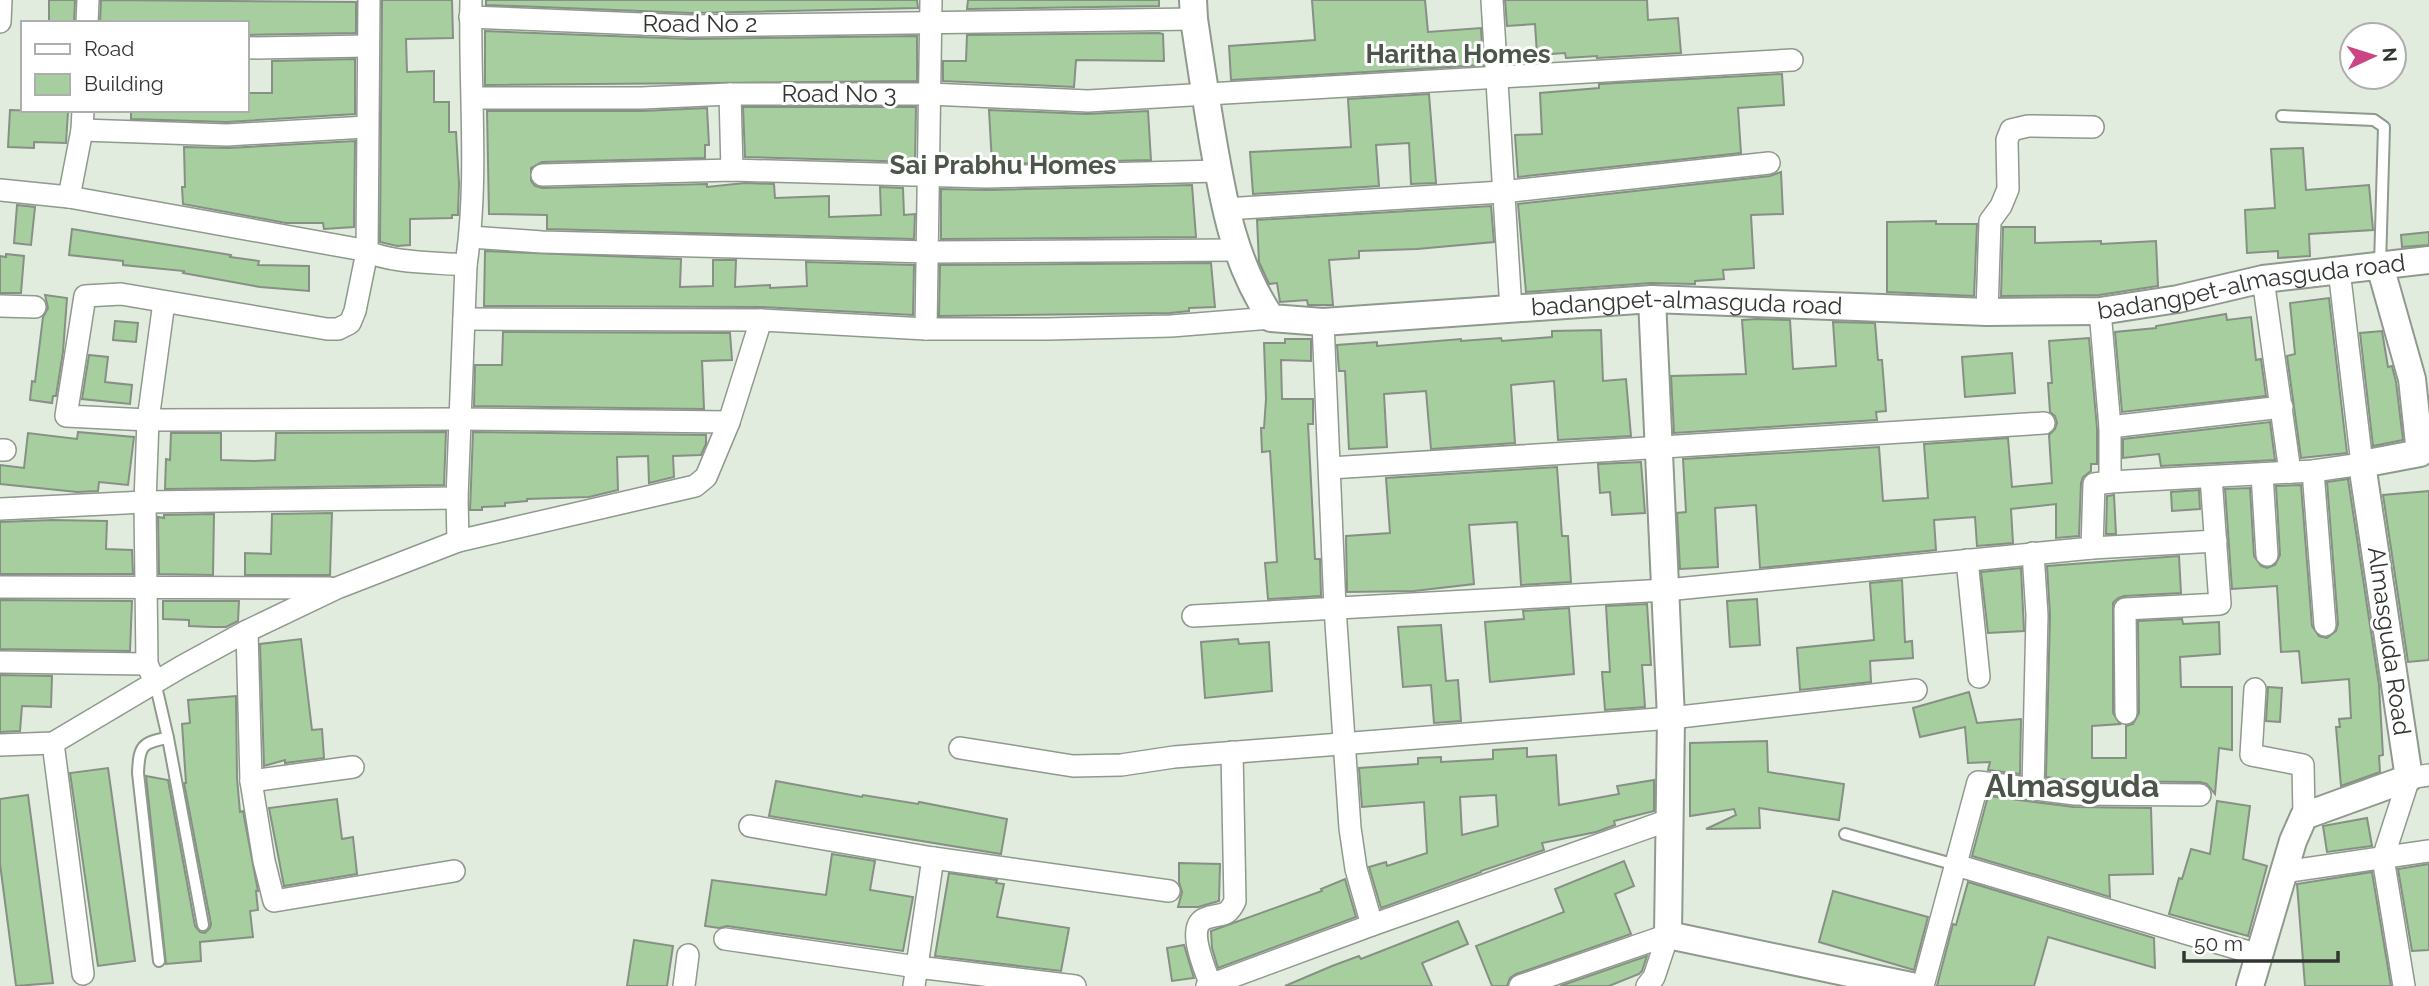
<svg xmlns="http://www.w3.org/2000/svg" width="2429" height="986" viewBox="0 0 2429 986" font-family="Raleway,sans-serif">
	<rect width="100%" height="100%" fill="#e1ecdf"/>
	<g fill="#a7ce9f" stroke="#869084" stroke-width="2" fill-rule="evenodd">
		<polygon points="49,0 75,0 74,23 49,23"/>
		<polygon points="101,0 356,2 356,33 247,35 247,23 100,23"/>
		<polygon points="382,0 452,0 453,38 406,39 407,72 434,71 434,102 449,102 449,132 456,132 459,183 458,215 452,215 452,218 410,219 410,245 397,246 380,242"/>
		<polygon points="486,0 917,0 918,8 691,13 486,5"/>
		<polygon points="968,0 1159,0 1159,6 967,9"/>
		<polygon points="1312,0 1425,0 1428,32 1481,28 1483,65 1231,80 1229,46 1315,40"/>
		<polygon points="1505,0 1647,0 1648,20 1678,18 1681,53 1597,58 1597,56 1566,58 1565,53 1537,55 1535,24 1507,26"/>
		<polygon points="485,31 691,39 917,36 917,81 485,85"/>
		<polygon points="1159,33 1163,34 1164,61 1076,60 1074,87 943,81 943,61 966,61 967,35"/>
		<polygon points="355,59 355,114 227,122 131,119 131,110 247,110 247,93 272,93 272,61"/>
		<polygon points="1782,74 1784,105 1738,108 1741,153 1518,177 1515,135 1542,134 1540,93 1599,88 1599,84"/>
		<polygon points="1429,94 1436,183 1411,184 1409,143 1376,145 1379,186 1253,194 1250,152 1351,147 1348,99"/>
		<polygon points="743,107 916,107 915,162 745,157"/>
		<polygon points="707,108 709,145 705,145 705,158 542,162 531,168 531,181 535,186 542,188 707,184 707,187 745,183 774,184 775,198 829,196 829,217 881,215 880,187 903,188 904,215 915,214 914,239 547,229 547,215 489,214 487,111 642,111"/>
		<polygon points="10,110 68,112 66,143 34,142 34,148 8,147"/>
		<polygon points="989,110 1087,114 1148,111 1151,160 992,164"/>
		<polygon points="355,141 354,227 324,229 323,223 286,223 183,204 182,187 185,187 184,147 228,148"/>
		<polygon points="2303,148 2306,190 2369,185 2373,230 2309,234 2310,256 2278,258 2278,251 2247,253 2245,210 2275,208 2271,149"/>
		<polygon points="1781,172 1783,214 1751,215 1754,268 1723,270 1724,279 1695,281 1695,284 1651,283 1526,292 1518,204 1770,176"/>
		<polygon points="1192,185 1196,237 941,239 941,189 986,190"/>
		<polygon points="17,205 35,207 31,245 14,243"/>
		<polygon points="1491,206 1494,242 1417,249 1359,251 1359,258 1329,260 1333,305 1308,305 1307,300 1280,302 1277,283 1269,284 1259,262 1257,220"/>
		<polygon points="1936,221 1936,224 1977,224 1974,296 1887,292 1887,222"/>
		<polygon points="2003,227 2035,227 2035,243 2101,241 2101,244 2156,241 2158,286 2099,295 2001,296"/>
		<polygon points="72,229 231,255 230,257 259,261 258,265 309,266 309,291 260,287 183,273 184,271 123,265 123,261 69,255"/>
		<polygon points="2429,232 2429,245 2402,247 2401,235"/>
		<polygon points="485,251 681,259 680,287 713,286 713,260 736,260 735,287 770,285 770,288 807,286 806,262 914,265 913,315 761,307 484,306"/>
		<polygon points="6,254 24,256 21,293 0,293 0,256 6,257"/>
		<polygon points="1211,263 1215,307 1189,308 1189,311 1170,313 939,316 940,265"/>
		<polygon points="45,295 67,298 63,352 56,396 53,396 52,403 30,400 32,381 35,382 43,317 48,308"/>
		<polygon points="2329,298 2347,453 2301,458 2287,356 2295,354 2290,303"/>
		<polygon points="2226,314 2227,320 2251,317 2256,360 2261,359 2266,396 2122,412 2115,332 2156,328 2156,326"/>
		<polygon points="1757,319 1790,320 1793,369 1836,366 1833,322 1875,323 1878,360 1882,360 1886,411 1876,412 1877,420 1674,433 1671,376 1746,374 1742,320"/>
		<polygon points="115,321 138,323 136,342 113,340"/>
		<polygon points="1601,330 1603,381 1626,379 1631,436 1558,440 1554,381 1511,385 1515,443 1431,449 1426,391 1384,394 1387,447 1349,449 1345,371 1339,371 1337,345 1377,342 1377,346 1461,339 1461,341 1501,338 1502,341 1552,337 1552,331"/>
		<polygon points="2382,331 2388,367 2392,366 2396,382 2403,440 2373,446 2360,333"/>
		<polygon points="503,332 730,333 732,360 702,361 704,409 474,406 475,365 502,365"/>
		<polygon points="2089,338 2097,428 2097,464 2091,464 2091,471 2083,477 2081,483 2079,536 2056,538 2056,504 2011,509 2013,543 1977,546 1975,517 1934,520 1936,550 1760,568 1756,505 1715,508 1718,567 1680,569 1677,513 1686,512 1683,459 1879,447 1883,501 1928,498 1924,444 2008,438 2012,487 2052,483 2049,435 2055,429 2057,423 2055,416 2050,412 2048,383 2052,383 2049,341"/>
		<polygon points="1285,339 1311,339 1311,361 1281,360 1282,399 1313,399 1313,424 1308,424 1315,559 1320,559 1321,596 1268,599 1265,563 1277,562 1270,451 1262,452 1261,428 1264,428 1266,399 1264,343 1285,343"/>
		<polygon points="2012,353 2015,393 1965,397 1962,357"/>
		<polygon points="89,355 108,357 105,382 132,385 130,404 82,399"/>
		<polygon points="2270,422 2275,460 2161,466 2159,454 2123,458 2123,439"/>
		<polygon points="78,432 134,437 128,485 99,482 98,491 77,492 0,484 0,465 24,468 28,433 77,439"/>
		<polygon points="446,432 444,485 165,489 166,459 170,460 171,433 221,433 221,460 254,461 275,460 276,433"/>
		<polygon points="473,432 706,435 706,444 701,455 673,456 674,477 649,483 648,456 617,457 618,490 589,497 527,499 527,501 505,503 505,506 482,507 482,510 470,510"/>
		<polygon points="1641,462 1645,513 1612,515 1610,492 1600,493 1598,464"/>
		<polygon points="1557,467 1562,536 1568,536 1571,582 1521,585 1517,522 1469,525 1474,584 1414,591 1347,592 1346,536 1390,533 1386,478"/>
		<polygon points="2348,479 2379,685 2383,755 2379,756 2380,772 2341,786 2336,727 2340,727 2339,719 2351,718 2349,679 2302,683 2299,651 2281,652 2277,586 2232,589 2225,489 2250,488 2254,556 2261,566 2267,568 2275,565 2280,555 2276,486 2301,485 2312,626 2319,636 2327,638 2336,631 2338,624 2327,482"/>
		<polygon points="2199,490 2200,509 2172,511 2171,492"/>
		<polygon points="2429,491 2429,660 2408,662 2383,495"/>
		<polygon points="2114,495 2116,534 2106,534 2107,496"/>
		<polygon points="332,513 330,575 245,575 245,553 271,554 272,514"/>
		<polygon points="214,514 213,575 159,574 158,517 164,518 164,515"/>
		<polygon points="52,520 107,521 106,549 132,550 133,574 0,574 0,522"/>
		<polygon points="2179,556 2181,593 2124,596 2118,598 2113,603 2113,713 2120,724 2092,726 2092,758 2126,758 2126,726 2133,724 2139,713 2138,621 2182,619 2183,624 2219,622 2220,654 2180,657 2181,687 2232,687 2232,750 2219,748 2215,794 2207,784 2200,782 2076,781 2046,777 2050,615 2047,566"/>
		<polygon points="2021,568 2024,631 1988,633 1981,572"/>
		<polygon points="1902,580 1905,642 1912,641 1913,658 1870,661 1871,682 1800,690 1797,648 1874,640 1870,583"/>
		<polygon points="1757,599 1760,645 1730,647 1727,601"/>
		<polygon points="0,600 132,601 130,651 0,649"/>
		<polygon points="163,601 239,601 238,621 226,627 212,627 189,626 189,620 163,619"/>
		<polygon points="1647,604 1651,665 1642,665 1645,707 1605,710 1602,672 1610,672 1606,606"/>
		<polygon points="1569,608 1574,674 1490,682 1485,622 1524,619 1523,611"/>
		<polygon points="1441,625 1446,681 1458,680 1461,721 1434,723 1431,685 1403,687 1398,627"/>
		<polygon points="301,639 312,730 322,729 324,758 285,763 285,760 264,766 260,644"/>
		<polygon points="1238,639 1239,644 1269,642 1272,691 1205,698 1201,642"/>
		<polygon points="0,675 52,676 51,707 22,706 20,731 0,732"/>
		<polygon points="2268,687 2282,688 2280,722 2266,721"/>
		<polygon points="1969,692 1977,723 2021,719 2020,774 1988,770 1990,762 1968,763 1965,727 1920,737 1913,708"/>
		<polygon points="236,696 237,778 240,812 243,811 258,891 256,891 258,910 250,911 253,937 200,942 201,961 166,964 146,776 168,780 195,926 200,932 205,933 210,928 211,924 184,783 186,783 182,724 190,723 188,700"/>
		<polygon points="1767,741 1768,772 1844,784 1839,820 1759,808 1760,828 1706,829 1736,815 1734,809 1690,816 1690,743"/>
		<path d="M 1527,748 L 1527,757 L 1556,755 L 1559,805 L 1619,794 L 1617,786 L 1654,780 L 1654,811 L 1614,821 L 1615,825 L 1596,832 L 1542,843 L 1544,850 L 1481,871 L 1481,872 L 1381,908 L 1369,867 L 1386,862 L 1387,866 L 1427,853 L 1424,802 L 1362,807 L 1359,768 L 1418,764 L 1418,758 L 1441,757 L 1441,762 L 1493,759 L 1493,750 ZM 1496,795 L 1498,826 L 1462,835 L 1460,797 Z"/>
		<polygon points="108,768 135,961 98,966 70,773"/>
		<polygon points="776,781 862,797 863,795 918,804 919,802 1007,819 1001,854 769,816"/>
		<polygon points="28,795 53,983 16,986 0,864 0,799"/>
		<polygon points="1988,796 2074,807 2151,808 2153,874 2109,875 2110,897 1972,856"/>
		<polygon points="337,799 342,839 353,837 357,874 284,886 269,808"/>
		<polygon points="2217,801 2250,806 2243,859 2267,866 2248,936 2169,914 2179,878 2182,879 2191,849 2210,854"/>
		<polygon points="2367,818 2372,846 2327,852 2323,826"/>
		<polygon points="832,854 875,861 870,890 913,897 903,951 727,926 719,928 705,926 712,880 826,895"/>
		<polygon points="1624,861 1634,886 1615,894 1631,934 1516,974 1510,978 1507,986 1492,986 1476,946 1564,912 1555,889"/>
		<polygon points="1179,863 1220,864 1219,901 1198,907 1178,907 1182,892 1179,882"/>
		<polygon points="2429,864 2429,950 2412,951 2398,869"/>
		<polygon points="2372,872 2391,986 2305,986 2297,884"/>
		<polygon points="949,873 997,880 996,883 1004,884 997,917 1069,928 1061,971 935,956"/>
		<polygon points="1345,879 1356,917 1218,968 1212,948 1211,931 1322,891 1321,889"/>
		<polygon points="1968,882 2154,938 2155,968 2048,937 2034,986 1937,986 1953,924 1956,925"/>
		<polygon points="1833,891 1928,917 1914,970 1819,942"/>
		<polygon points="1458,921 1468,944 1422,963 1432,986 1285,986 1332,966 1359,956 1361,959"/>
		<polygon points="634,940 673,946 667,986 627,986"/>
		<polygon points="1184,945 1194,978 1172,981 1167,948"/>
		<polygon points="1647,956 1642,971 1639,974 1609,986 1560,986"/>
	</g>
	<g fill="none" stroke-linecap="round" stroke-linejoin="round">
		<g stroke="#8f998d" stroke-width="14">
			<g id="service">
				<polyline points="2282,116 2374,120 2384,127 2380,265"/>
				<polyline points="155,682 168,738 203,925"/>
				<polyline points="1845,834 1956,865"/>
				<path d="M 159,961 L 138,773 C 139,746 142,742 168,738"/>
			</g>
		</g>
		<g stroke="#8f998d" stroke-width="24">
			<g id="minor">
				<polyline points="369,0 367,252 355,311 350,323 338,329 327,329 121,294 85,296 66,416 148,420 460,419 729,422"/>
				<polyline points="1492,0 1511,310"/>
				<polyline points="470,17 691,26 1194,19"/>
				<polyline points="0,22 1,0"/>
				<polyline points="87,23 88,0"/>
				<polyline points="247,48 368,46"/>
				<polyline points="730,94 732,170"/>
				<polyline points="473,98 642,98 730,94 930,94 1088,101 1792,60"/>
				<polyline points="82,130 227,135 366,127"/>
				<polyline points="542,175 732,170 986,177 1218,171"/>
				<path d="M 0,190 L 69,197 L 363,250 C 394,264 433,262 466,265"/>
				<polyline points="69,197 82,130 83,110"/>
				<polyline points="1225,209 1502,192 1769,163"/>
				<polyline points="470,237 542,242 928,252 1236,250"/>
				<polyline points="2263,279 2290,472"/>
				<polyline points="0,306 35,307"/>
				<polyline points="2100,311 2110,427 2110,482 2313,471 2362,464 2339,270"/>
				<polyline points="1987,312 1990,221 2001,206 2008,189 2007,140 2011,130 2028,126 2093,127"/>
				<polyline points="464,319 761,320 926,329 1048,329 1171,326 1271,318"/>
				<polyline points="1323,322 1335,608 1350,828 1356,869 1372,925"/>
				<polyline points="926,329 931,0"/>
				<polyline points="2110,427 2282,407"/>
				<polyline points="0,450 5,450"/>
				<polyline points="1330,468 2044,423"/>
				<polyline points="2313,471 2325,625"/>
				<polyline points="2262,474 2267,555"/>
				<polyline points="0,509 145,502 457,498"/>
				<path d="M 458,541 L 457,498 L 466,265 C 479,178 469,88 471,0"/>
				<polyline points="2092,548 2094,484 2110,482"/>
				<polyline points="2033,553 2037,615 2033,790"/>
				<polyline points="1967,560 1979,677"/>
				<polyline points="0,587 330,588"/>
				<polyline points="1193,616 1666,590 2092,548 2216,541"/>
				<polyline points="247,631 251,781 264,861 274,901 454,871"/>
				<polyline points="0,662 147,664"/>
				<polyline points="155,682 147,664 145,502 148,420 164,302"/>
				<polyline points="2255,689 2251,755 2303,765 2304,816"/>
				<polyline points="2126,713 2125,609 2220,604 2211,477"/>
				<polyline points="53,743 83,974"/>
				<polyline points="0,745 53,743 181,667 247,631 337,588 458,541 695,486 706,477 729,422 761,320"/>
				<polyline points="960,748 1073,766 1121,765 1174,757 1671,718 1916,690"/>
				<polyline points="251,781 353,767"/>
				<polyline points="750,826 933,858 1169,891"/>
				<polyline points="1956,865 2259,955"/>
				<polyline points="2284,872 2429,851"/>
				<polyline points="725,939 917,967 1075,986"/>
				<polyline points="684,986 688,955"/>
				<polyline points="914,986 933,858"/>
				<polyline points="1207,986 1372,925 1669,820"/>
				<path d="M 1211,986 C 1206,971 1186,929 1204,919 C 1220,912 1226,920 1235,901 L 1232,752"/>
				<polyline points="1520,986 1668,935"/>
				<polyline points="1647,986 1654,977 1668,935"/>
				<polyline points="1923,986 1978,782 2075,794 2200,795"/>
				<polyline points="2404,986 2383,858 2409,778 2429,775"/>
			</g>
		</g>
		<g stroke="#8f998d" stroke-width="30">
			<g id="tertiary">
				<path id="s1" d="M 1193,0 L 1194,19 C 1200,59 1206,100 1213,141 C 1224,205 1234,262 1271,318 L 1323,322 L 1652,299 L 1987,312 L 2100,311 L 2178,299 L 2263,279 L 2429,260"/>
				<polyline points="1652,299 1671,718 1668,935 1911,986"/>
				<polyline points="2250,986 2293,841 2304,816 2409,778 2362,464 2420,453 2412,379 2380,266"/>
			</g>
		</g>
		<use href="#service" stroke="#fff" stroke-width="10"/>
		<use href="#minor" stroke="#fff" stroke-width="21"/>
		<use href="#tertiary" stroke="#fff" stroke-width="26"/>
	</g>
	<g text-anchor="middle" stroke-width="6" stroke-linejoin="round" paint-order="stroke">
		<g font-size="24" fill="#323631" stroke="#fff">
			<text x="700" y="32">Road No 2</text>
			<text x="839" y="102">Road No 3</text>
			<text dy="8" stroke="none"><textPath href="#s1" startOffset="1314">badangpet-almasguda road</textPath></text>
			<text dy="8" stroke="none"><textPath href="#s1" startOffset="747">badangpet-almasguda road</textPath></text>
			<text transform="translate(2389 641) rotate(82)" y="8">Almasguda Road</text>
		</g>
		<g font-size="26" font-weight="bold" fill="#4c554a" stroke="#fff">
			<text x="1458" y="63">Haritha Homes</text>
			<text x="1003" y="174">Sai Prabhu Homes</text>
		</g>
		<g font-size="32" font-weight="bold" fill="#4c554a" stroke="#fff">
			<text x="2072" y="797">Almasguda</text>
		</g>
	</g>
	<rect x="21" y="21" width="228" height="91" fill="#ffffff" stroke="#adafad" stroke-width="2"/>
	<rect x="35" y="44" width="35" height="10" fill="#ffffff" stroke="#adafad" stroke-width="2"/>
	<text x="84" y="56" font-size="21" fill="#323631">Road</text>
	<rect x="35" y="74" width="35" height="21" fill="#a7ce9f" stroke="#adafad" stroke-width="2"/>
	<text x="84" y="91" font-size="21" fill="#323631">Building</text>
	<g transform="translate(2373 56) rotate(86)"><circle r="33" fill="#ffffff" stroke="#adafad" stroke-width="2"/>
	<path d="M0-5L12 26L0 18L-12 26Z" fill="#cb4483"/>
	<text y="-10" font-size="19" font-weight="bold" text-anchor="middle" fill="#323631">N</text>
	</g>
	<path d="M2184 951v10h154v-10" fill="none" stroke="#323631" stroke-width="3.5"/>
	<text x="2194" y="951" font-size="21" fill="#323631" stroke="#ffffff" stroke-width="5" paint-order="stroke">50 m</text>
</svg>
